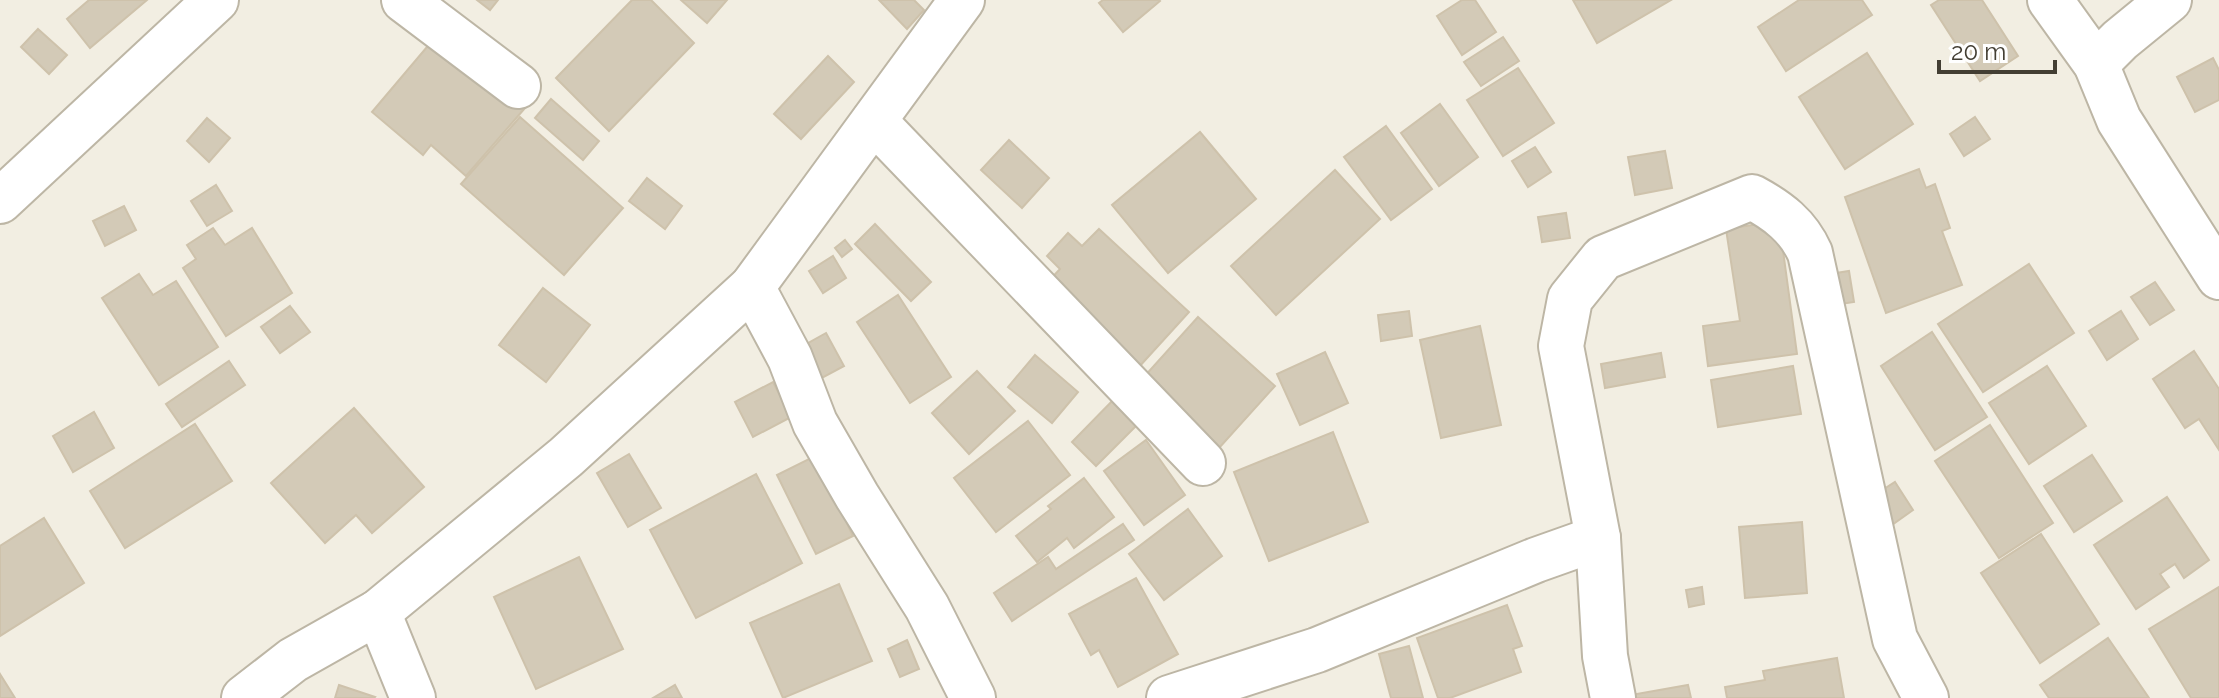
<svg xmlns="http://www.w3.org/2000/svg" width="2219" height="698" viewBox="0 0 2219 698" font-family="Raleway,sans-serif">
	<rect width="100%" height="100%" fill="#f2eee2"/>
	<g fill="#d3cab7" stroke="#cec2ab" stroke-width="2">
		<polygon points="89,0 147,0 90,48 67,19"/>
		<polygon points="477,0 498,0 490,10"/>
		<polygon points="632,0 651,0 694,43 609,131 556,78"/>
		<polygon points="681,0 727,0 707,23"/>
		<polygon points="879,0 914,0 924,10 907,29"/>
		<polygon points="1103,0 1159,0 1160,1 1123,32 1099,3"/>
		<polygon points="1462,0 1475,0 1496,32 1462,55 1437,16"/>
		<polygon points="1573,0 1671,0 1597,43"/>
		<polygon points="1799,0 1862,0 1872,15 1786,71 1758,27"/>
		<polygon points="1939,0 1982,0 2018,56 1980,81 1931,5"/>
		<polygon points="38,29 67,55 49,74 21,47"/>
		<polygon points="438,34 525,108 466,176 431,145 423,155 372,112"/>
		<polygon points="1503,37 1519,61 1481,86 1464,62"/>
		<polygon points="1867,53 1913,124 1845,169 1799,97"/>
		<polygon points="828,56 854,82 801,139 774,114"/>
		<polygon points="2213,58 2219,70 2219,100 2195,112 2177,77"/>
		<polygon points="1518,68 1554,123 1503,156 1467,100"/>
		<polygon points="551,99 599,141 583,160 535,118"/>
		<polygon points="1440,104 1478,157 1439,186 1401,133"/>
		<polygon points="520,117 623,208 564,275 461,184"/>
		<polygon points="1975,117 1990,139 1964,156 1950,134"/>
		<polygon points="207,118 230,138 209,162 187,141"/>
		<polygon points="1386,126 1432,189 1391,220 1344,157"/>
		<polygon points="1200,132 1256,199 1168,273 1112,205"/>
		<polygon points="1009,140 1049,178 1022,208 981,170"/>
		<polygon points="1535,147 1551,172 1528,187 1512,161"/>
		<polygon points="1665,151 1672,188 1635,195 1628,157"/>
		<polygon points="1919,169 1926,188 1935,184 1950,228 1942,231 1962,285 1886,313 1845,197"/>
		<polygon points="1335,170 1380,219 1276,315 1231,266"/>
		<polygon points="647,178 682,206 665,229 629,201"/>
		<polygon points="216,185 232,211 207,226 191,201"/>
		<polygon points="124,206 136,230 105,246 93,221"/>
		<polygon points="1566,213 1570,238 1542,242 1538,217"/>
		<polygon points="1779,221 1797,354 1708,366 1703,326 1740,321 1726,229"/>
		<polygon points="875,224 931,282 911,301 855,244"/>
		<polygon points="213,228 225,245 252,228 292,293 226,336 183,268 196,259 187,245"/>
		<polygon points="1099,229 1189,312 1138,368 1046,284 1060,269 1047,256 1068,233 1082,246"/>
		<polygon points="845,240 852,249 842,257 835,248"/>
		<polygon points="833,256 846,278 823,293 809,271"/>
		<polygon points="2029,264 2074,333 1983,392 1938,324"/>
		<polygon points="1849,271 1854,302 1827,306 1823,275"/>
		<polygon points="139,274 153,295 176,281 218,347 159,385 102,298"/>
		<polygon points="2155,282 2174,310 2150,325 2131,297"/>
		<polygon points="543,288 590,325 546,382 499,345"/>
		<polygon points="898,295 951,377 910,403 857,322"/>
		<polygon points="290,306 310,332 280,353 261,327"/>
		<polygon points="1409,311 1412,336 1381,341 1378,315"/>
		<polygon points="2121,311 2138,339 2107,360 2089,331"/>
		<polygon points="1198,317 1275,386 1219,448 1143,378"/>
		<polygon points="1480,326 1501,425 1441,438 1420,340"/>
		<polygon points="1932,332 1987,417 1935,450 1881,366"/>
		<polygon points="826,333 844,366 820,379 803,346"/>
		<polygon points="2194,351 2219,389 2219,450 2199,419 2185,428 2153,379"/>
		<polygon points="1325,352 1348,403 1300,425 1277,374"/>
		<polygon points="1661,353 1665,377 1605,388 1601,364"/>
		<polygon points="1035,355 1078,392 1052,423 1008,387"/>
		<polygon points="229,361 245,385 182,427 166,404"/>
		<polygon points="1793,366 1801,414 1718,427 1711,380"/>
		<polygon points="2047,366 2086,426 2029,464 1989,403"/>
		<polygon points="977,371 1015,411 969,454 932,413"/>
		<polygon points="773,382 791,417 753,437 735,402"/>
		<polygon points="1121,392 1145,417 1096,466 1072,442"/>
		<polygon points="354,408 424,487 372,533 356,515 325,543 271,483"/>
		<polygon points="94,412 114,448 73,472 53,436"/>
		<polygon points="1028,421 1070,475 996,532 954,478"/>
		<polygon points="195,424 232,481 125,548 90,491"/>
		<polygon points="1990,425 2053,523 1999,558 1935,461"/>
		<polygon points="1333,432 1368,522 1269,561 1234,472"/>
		<polygon points="1146,440 1185,495 1144,525 1104,471"/>
		<polygon points="629,454 661,508 628,527 597,473"/>
		<polygon points="2092,455 2122,501 2074,532 2044,486"/>
		<polygon points="815,456 853,536 816,554 777,475"/>
		<polygon points="756,474 802,563 696,618 650,530"/>
		<polygon points="1084,478 1114,517 1074,548 1067,538 1037,562 1016,536 1051,509 1048,506"/>
		<polygon points="1895,482 1913,510 1889,527 1870,498"/>
		<polygon points="2167,497 2209,560 2184,578 2175,564 2160,574 2169,587 2136,609 2094,545"/>
		<polygon points="1188,509 1222,556 1164,600 1129,554"/>
		<polygon points="44,518 84,583 0,636 0,546"/>
		<polygon points="1802,522 1807,593 1745,598 1739,527"/>
		<polygon points="1123,524 1134,540 1012,621 994,593 1048,557 1056,569"/>
		<polygon points="2041,534 2099,624 2040,663 1981,573"/>
		<polygon points="579,557 623,649 536,689 494,597"/>
		<polygon points="1136,578 1178,654 1118,687 1099,650 1091,655 1069,614"/>
		<polygon points="839,584 872,661 783,698 750,623"/>
		<polygon points="1702,587 1704,604 1689,607 1686,590"/>
		<polygon points="2219,587 2219,698 2191,698 2149,629"/>
		<polygon points="1507,605 1522,646 1513,649 1521,672 1450,698 1438,698 1417,638"/>
		<polygon points="2108,638 2149,698 2049,698 2040,685"/>
		<polygon points="907,640 919,669 900,677 888,649"/>
		<polygon points="1409,646 1423,698 1391,698 1379,654"/>
		<polygon points="1837,658 1844,698 1727,698 1725,687 1765,680 1763,671"/>
		<polygon points="0,674 15,698 0,698"/>
		<polygon points="339,685 375,697 374,698 335,698"/>
		<polygon points="675,685 682,698 653,698"/>
		<polygon points="1688,685 1691,698 1632,698 1631,695"/>
	</g>
	<g fill="none" stroke-linecap="round" stroke-linejoin="round">
		<g stroke="#bdb6a5" stroke-width="48">
			<g id="minor">
				<polyline points="404,0 518,86"/>
				<polyline points="2050,0 2096,64 2119,120 2219,277"/>
				<polyline points="2096,64 2120,40 2169,0"/>
				<polyline points="874,121 1203,463"/>
				<polyline points="0,201 216,0"/>
				<polyline points="752,287 790,358 815,423 857,496 927,607 973,698"/>
				<polyline points="378,612 413,698"/>
				<polyline points="244,698 293,660 378,612 566,457 752,287 962,0"/>
				<polyline points="1169,698 1317,650 1536,560 1598,538"/>
				<path d="M 1613,698 L 1605,656 L 1598,538 L 1561,346 L 1570,299 L 1603,258 L 1752,197 C 1778,211 1798,226 1810,253 L 1895,639 L 1926,698"/>
			</g>
		</g>
		<use href="#minor" stroke="#fff" stroke-width="44"/>
	</g>
	<path d="M1939 60v12h116v-12" fill="none" stroke="#433e33" stroke-width="4"/>
	<text x="1951" y="60" font-size="24" fill="#433e33" stroke="#ffffff" stroke-width="6" paint-order="stroke">20 m</text>
</svg>
